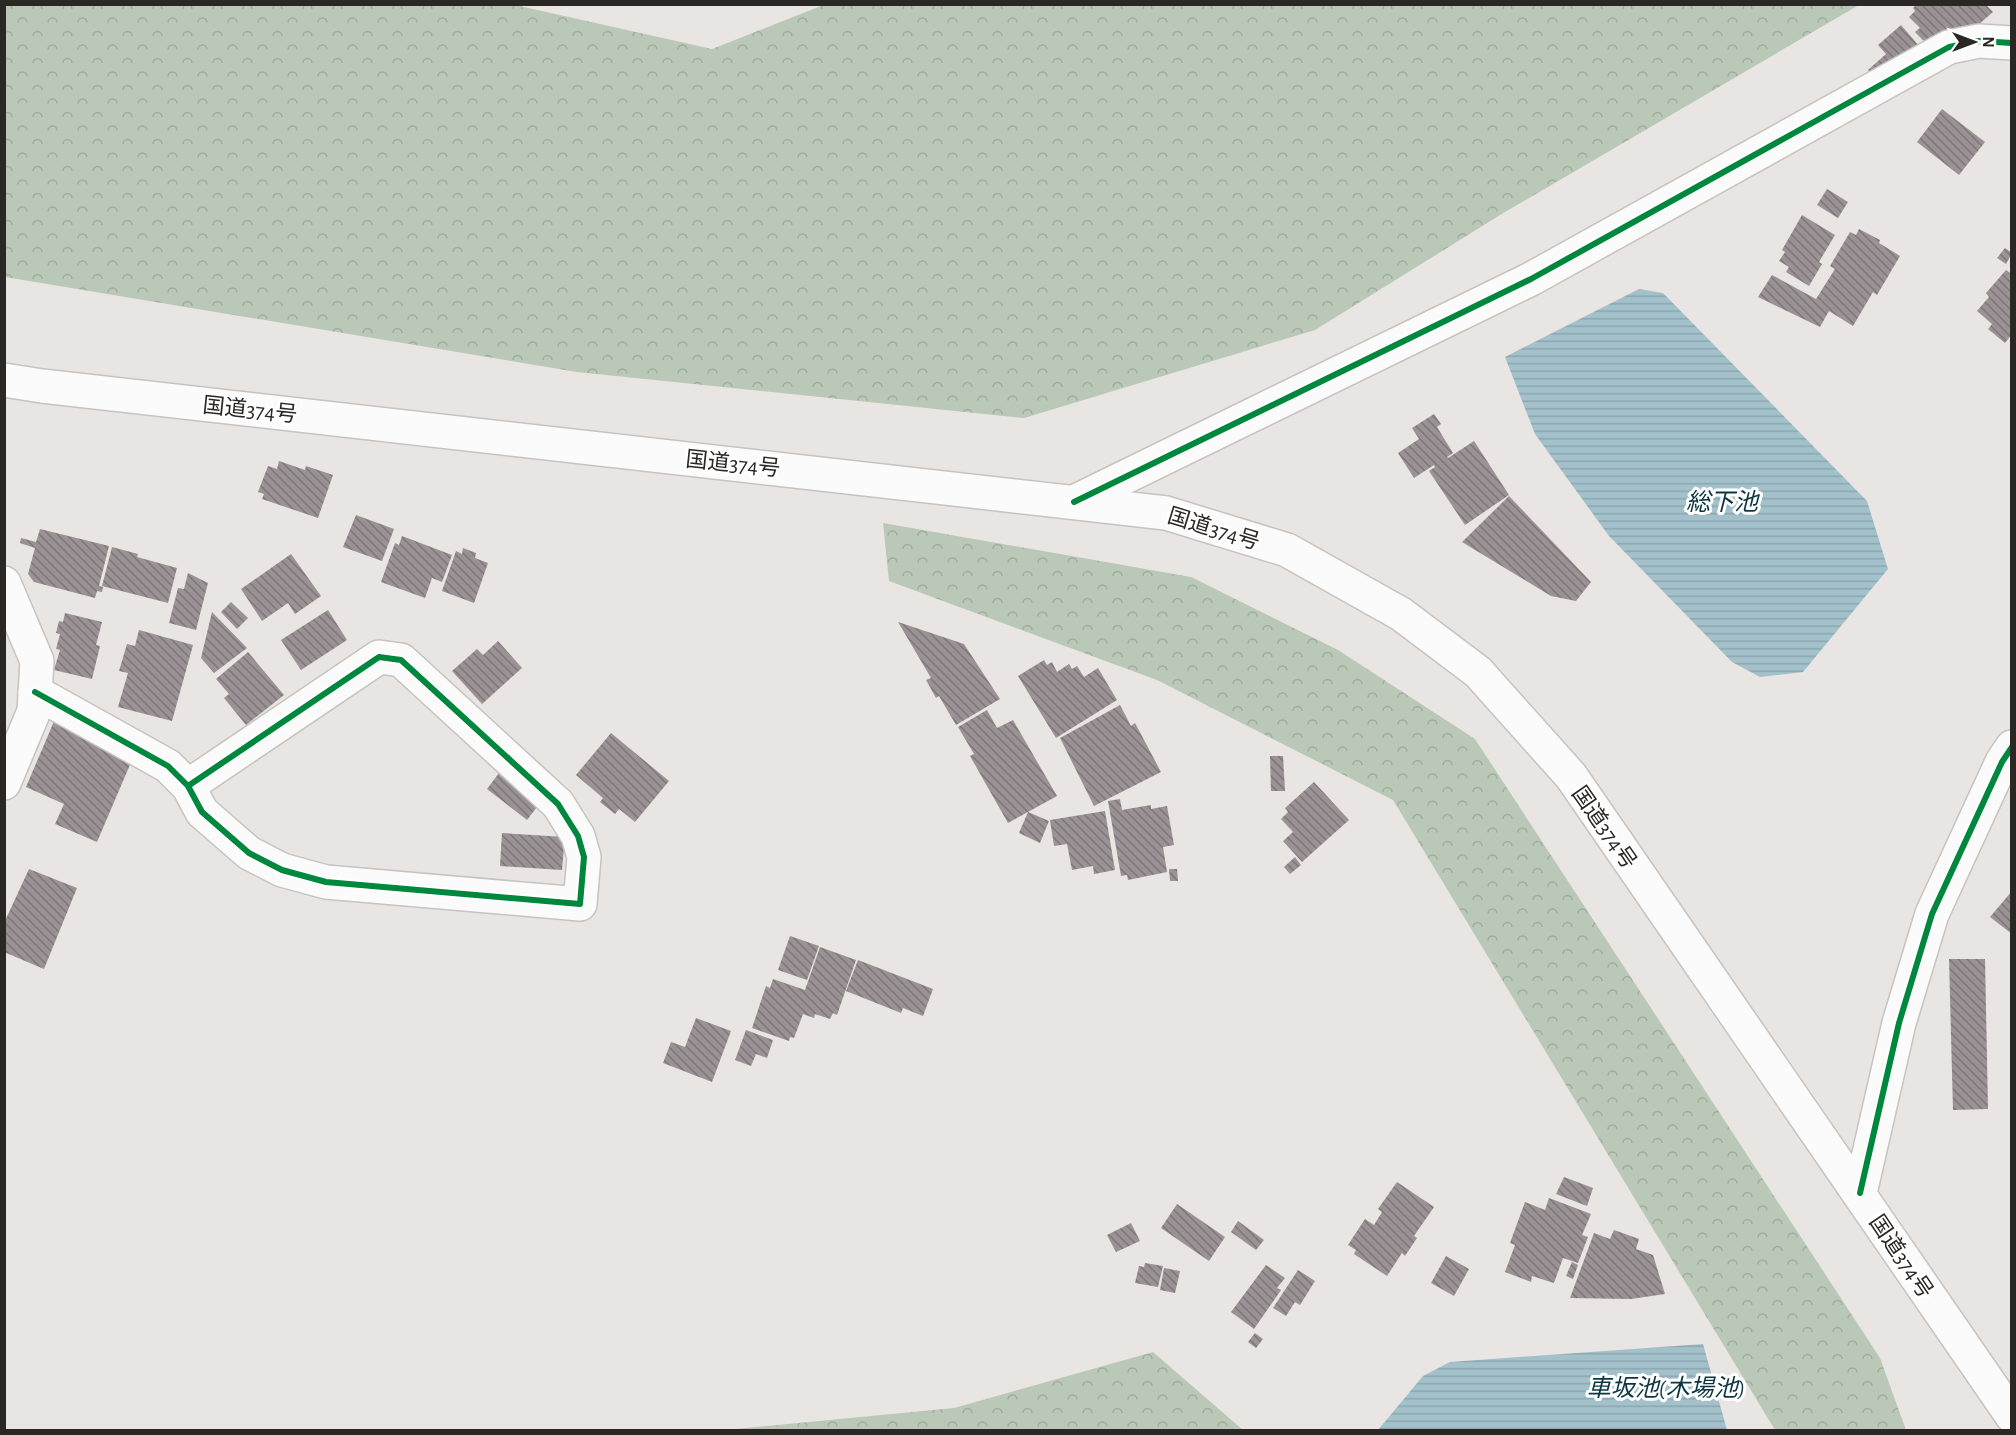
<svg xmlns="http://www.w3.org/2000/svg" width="2016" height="1435" viewBox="0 0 2016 1435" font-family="'Alegreya Sans','Noto Sans JP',sans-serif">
	<defs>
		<pattern id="forest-crowns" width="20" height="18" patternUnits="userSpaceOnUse" patternTransform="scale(1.5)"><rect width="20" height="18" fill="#bac8b7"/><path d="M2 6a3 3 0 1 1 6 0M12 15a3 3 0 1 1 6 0" fill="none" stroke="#a0ac9d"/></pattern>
		<pattern id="water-rules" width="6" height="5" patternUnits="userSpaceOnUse" patternTransform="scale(1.5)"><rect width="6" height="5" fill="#a3c1cb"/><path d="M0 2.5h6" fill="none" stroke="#8ca6ae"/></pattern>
		<pattern id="building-back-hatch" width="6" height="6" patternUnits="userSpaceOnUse" patternTransform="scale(1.5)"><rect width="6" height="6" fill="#9a9295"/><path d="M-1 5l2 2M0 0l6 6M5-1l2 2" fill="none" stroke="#7e7779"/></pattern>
	</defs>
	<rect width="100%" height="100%" fill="#e9e5e2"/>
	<g fill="url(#forest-crowns)">
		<polygon points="826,4 1859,4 1859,5 1505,212 1315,330 1024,418 577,372 5,277 5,5 515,5 712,49"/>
		<polygon points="883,523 1191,577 1338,650 1475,739 1880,1358 1906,1430 1775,1430 1393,800 1157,680 889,581"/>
		<polygon points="1153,1352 1243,1430 725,1430 954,1408"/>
	</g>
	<g fill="url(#water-rules)">
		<polygon points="1639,289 1663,293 1867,501 1888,569 1803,672 1760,677 1732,662 1609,536 1535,434 1505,357"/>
		<polygon points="1703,1344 1727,1430 1378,1430 1423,1376 1450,1362"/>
	</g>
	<g fill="url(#building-back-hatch)">
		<polygon points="1917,4 1985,4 1993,12 1940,58 1915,32 1920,28 1909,17 1915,11 1913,8"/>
		<polygon points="1901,25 1932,61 1889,94 1868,70 1886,54 1878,45"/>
		<polygon points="1942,109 1985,142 1959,175 1917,142"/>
		<polygon points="1827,189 1848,202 1838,218 1817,205"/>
		<polygon points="1802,215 1835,235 1819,262 1822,264 1809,286 1786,272 1789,267 1779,261 1785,252 1782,250"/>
		<polygon points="1859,229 1880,240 1879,243 1900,256 1877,295 1873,292 1853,326 1829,311 1820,327 1758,297 1772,275 1816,299 1835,269 1830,266 1850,232 1856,235"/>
		<polygon points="2005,248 2012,253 2006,264 1997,258"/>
		<polygon points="2006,270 2010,273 2012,271 2012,334 2005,343 1988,329 1992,324 1977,311 1989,297 1986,293"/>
		<polygon points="1434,414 1441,424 1437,427 1453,453 1447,457 1448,458 1474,441 1509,495 1465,525 1429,471 1435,467 1434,465 1414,478 1398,453 1419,439 1412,428"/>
		<polygon points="279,461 305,470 306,466 333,475 318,518 262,499 264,494 258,492 268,466 277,469"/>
		<polygon points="1509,496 1591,582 1576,601 1551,596 1462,542"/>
		<polygon points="356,515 394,529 382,561 343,547"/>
		<polygon points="40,529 109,546 99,586 103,587 102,592 97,591 95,598 34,582 28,574 35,548 20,543 21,538 36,542"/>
		<polygon points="402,536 452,555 442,582 432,578 425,598 381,582 395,543 399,545"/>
		<polygon points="112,547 138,554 137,557 177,568 168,603 102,586"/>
		<polygon points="463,548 476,553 475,558 488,563 474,603 442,591 456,551 462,554"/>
		<polygon points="291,554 321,596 295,614 288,603 262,621 241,589"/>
		<polygon points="188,573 208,583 196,630 169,623 178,588 184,589"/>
		<polygon points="231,602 248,618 237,629 221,612"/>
		<polygon points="328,610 347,640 301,670 281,640"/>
		<polygon points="212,612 247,648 214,673 201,658"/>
		<polygon points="65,613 102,622 96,645 100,646 92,679 54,670 60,650 56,649 60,634 56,633 59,621 63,622"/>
		<polygon points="898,622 964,644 1000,699 956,725 939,696 936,698 926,680 931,678"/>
		<polygon points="139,630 193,645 172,721 118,707 128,673 119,671 127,644 135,646"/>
		<polygon points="498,641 522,668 482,704 452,671 477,649 483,655"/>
		<polygon points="248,652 284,695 246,725 224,698 229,694 216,679"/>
		<polygon points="1044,660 1047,665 1052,662 1057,672 1069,664 1072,669 1077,666 1084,677 1098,668 1117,700 1056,738 1018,676"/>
		<polygon points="1120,705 1131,726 1135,723 1161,772 1094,806 1060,738"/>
		<polygon points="987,710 997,728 1013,720 1057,796 1008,823 970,756 974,754 958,727"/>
		<polygon points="55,719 135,753 97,842 55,824 64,804 26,787"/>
		<polygon points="611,733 669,781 635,822 619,809 615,814 600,802 603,798 576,775"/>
		<polygon points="1270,756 1283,756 1285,791 1271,791"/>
		<polygon points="499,773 540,803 527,820 487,789"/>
		<polygon points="1314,782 1349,820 1302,862 1283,841 1293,832 1281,819 1288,812 1285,808"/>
		<polygon points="1120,799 1122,810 1151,805 1151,809 1167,806 1174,845 1163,847 1167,872 1128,880 1127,875 1121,876 1108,801"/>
		<polygon points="1105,811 1115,870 1094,874 1093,866 1072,870 1067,844 1054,846 1050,820"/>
		<polygon points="1028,812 1049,821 1040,843 1019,833"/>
		<polygon points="502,833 565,837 562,870 500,866"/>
		<polygon points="1295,857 1301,865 1290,874 1284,867"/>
		<polygon points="29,869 77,888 44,969 4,952 4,923"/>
		<polygon points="1169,869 1177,869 1178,881 1170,881"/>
		<polygon points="2012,891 2012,934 1990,917"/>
		<polygon points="790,936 819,946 807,980 778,970"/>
		<polygon points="820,947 856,960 837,1015 833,1013 830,1019 815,1014 814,1018 803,1014 794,1038 790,1037 789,1041 752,1028 766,986 770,988 773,979 805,990"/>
		<polygon points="1949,959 1985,959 1988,1109 1953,1110"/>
		<polygon points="858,960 933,989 923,1016 903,1008 901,1013 846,991"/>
		<polygon points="696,1018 731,1031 712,1082 663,1063 671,1042 685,1047"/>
		<polygon points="746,1030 773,1040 767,1058 756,1054 751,1066 735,1060"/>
		<polygon points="1564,1177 1593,1188 1587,1206 1556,1194"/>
		<polygon points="1397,1182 1434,1207 1414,1236 1417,1238 1405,1256 1402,1253 1387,1276 1354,1254 1356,1250 1348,1245 1365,1219 1374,1225 1382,1212 1378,1209"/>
		<polygon points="1549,1198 1591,1214 1582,1235 1588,1237 1578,1263 1563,1258 1554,1283 1532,1276 1531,1282 1505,1272 1515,1245 1510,1243 1525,1202 1545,1210"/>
		<polygon points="1177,1204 1225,1237 1209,1261 1161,1228"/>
		<polygon points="1238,1221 1264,1240 1256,1250 1231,1232"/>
		<polygon points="1131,1223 1140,1241 1116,1252 1107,1235"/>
		<polygon points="1614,1230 1639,1239 1636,1249 1653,1255 1665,1294 1631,1299 1570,1298 1594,1233 1610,1239"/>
		<polygon points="1446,1256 1469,1269 1454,1296 1431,1283"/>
		<polygon points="1572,1262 1578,1265 1573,1279 1566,1276"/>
		<polygon points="1145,1263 1163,1266 1158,1287 1135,1283 1139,1266 1144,1267"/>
		<polygon points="1266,1265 1285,1278 1277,1288 1281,1290 1254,1329 1231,1312"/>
		<polygon points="1164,1268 1180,1271 1175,1293 1160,1290"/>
		<polygon points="1298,1270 1315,1281 1300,1305 1295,1302 1286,1316 1273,1308"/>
		<polygon points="1255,1333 1263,1339 1256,1348 1248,1342"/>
	</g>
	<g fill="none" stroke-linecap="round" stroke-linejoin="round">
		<g stroke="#c6c3c0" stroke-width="36">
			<g id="street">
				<polyline points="1074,502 1531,279 1949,47 1979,41 2012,43"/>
				<polyline points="4,583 37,661 34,711 4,783"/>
				<polyline points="35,692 168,766 188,786 202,812 249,853 282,870 326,882 580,904 584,857 578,836 558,804 401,660 379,657 188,786"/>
				<polyline points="1860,1193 1899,1023 1932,914 2002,762 2012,747"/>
			</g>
		</g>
		<g stroke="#c6c3c0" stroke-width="36">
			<polyline id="highway" points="4,380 42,386 1166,513 1287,550 1401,614 1478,672 1571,776 2012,1416"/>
		</g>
		<use href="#street" stroke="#fcfbfb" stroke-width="33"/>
		<use href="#highway" stroke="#fcfbfb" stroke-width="33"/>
		<g stroke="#fff" stroke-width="10">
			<g id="cycleway">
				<polyline points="1074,502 1531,279 1949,47 1979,41 2012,43"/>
				<polyline points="35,692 168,766 188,786 202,812 249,853 282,870 326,882 580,904 584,857 578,836 558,804 401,660 379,657 188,786"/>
				<polyline points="1860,1193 1899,1023 1932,914 2002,762 2012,747"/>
			</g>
		</g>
		<use href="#cycleway" stroke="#00873e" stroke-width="6"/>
	</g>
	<g text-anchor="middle" stroke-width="6" stroke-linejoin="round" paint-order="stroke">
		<g font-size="22" fill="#2a2725" stroke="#fff">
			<text transform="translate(250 409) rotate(6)" y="8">国道374号</text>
			<text transform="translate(733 463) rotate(6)" y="8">国道374号</text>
			<text transform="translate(1214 528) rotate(17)" y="8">国道374号</text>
			<text transform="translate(1605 827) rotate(55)" y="8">国道374号</text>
			<text transform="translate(1902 1256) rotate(56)" y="8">国道374号</text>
		</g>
		<g font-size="24" font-style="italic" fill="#0a3541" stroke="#fff">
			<text x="1722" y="510">総下池</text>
			<text x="1666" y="1396">車坂池(木場池)</text>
		</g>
	</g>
	<rect width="2016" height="1435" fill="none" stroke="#2a2725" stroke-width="12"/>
	<g transform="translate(1974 42) rotate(90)" stroke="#ffffff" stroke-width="4.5" paint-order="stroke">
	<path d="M0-4.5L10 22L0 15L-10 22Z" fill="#2a2725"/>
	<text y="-9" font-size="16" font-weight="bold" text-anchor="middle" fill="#2a2725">N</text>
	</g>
</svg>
